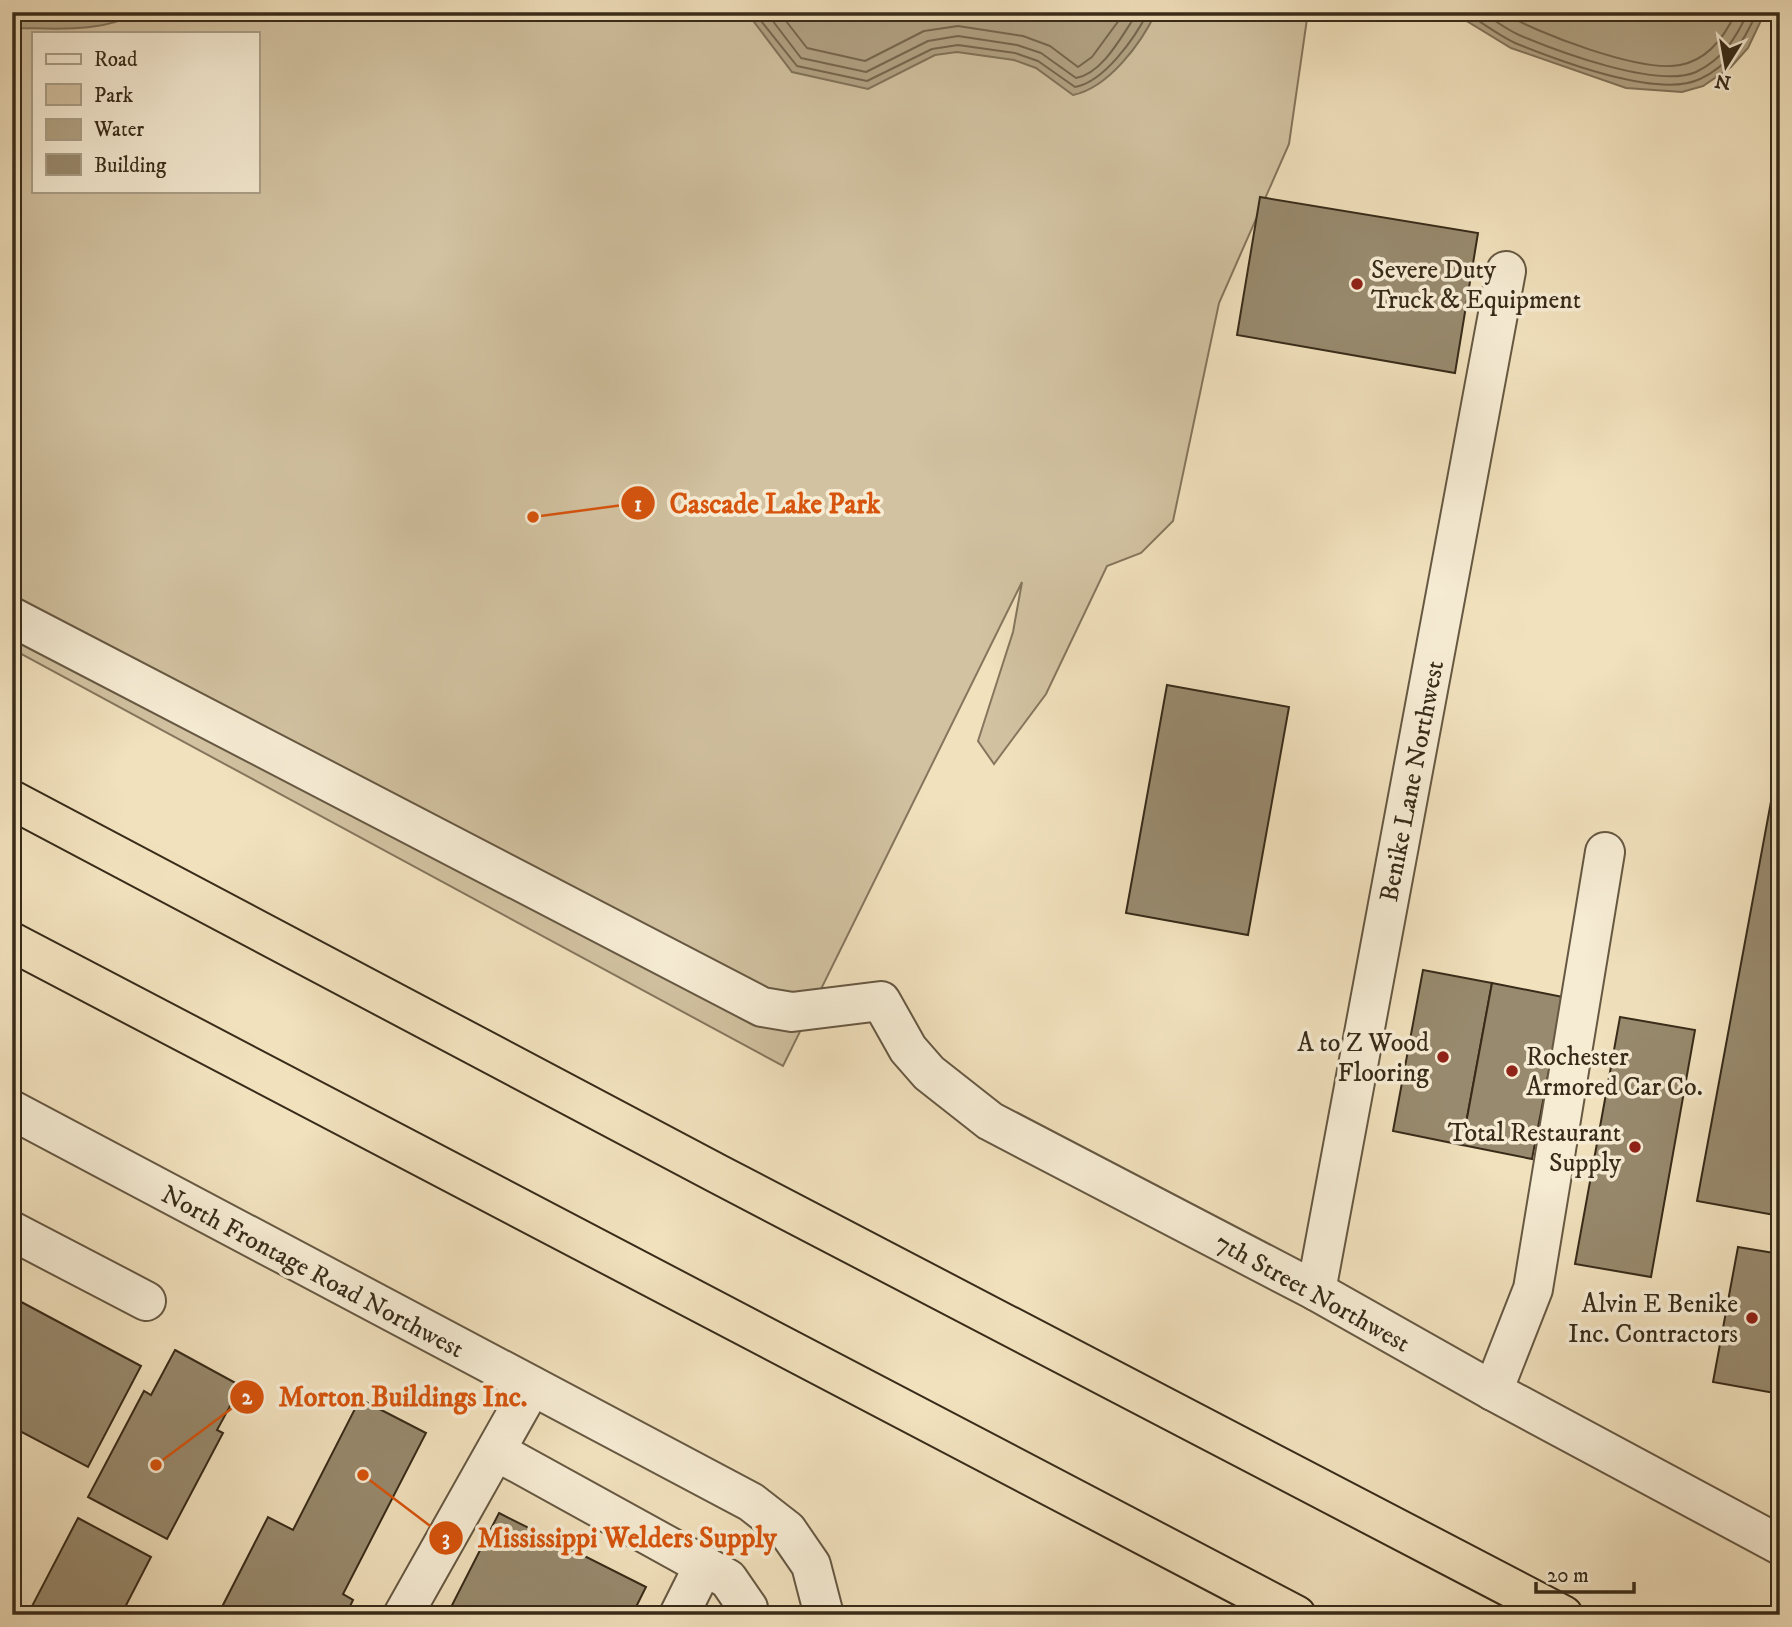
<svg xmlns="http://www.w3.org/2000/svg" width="1792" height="1627" viewBox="0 0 1792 1627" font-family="'IM FELL DW Pica',serif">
	<rect width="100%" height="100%" fill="#f1e1bd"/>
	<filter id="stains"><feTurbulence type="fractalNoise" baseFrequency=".00286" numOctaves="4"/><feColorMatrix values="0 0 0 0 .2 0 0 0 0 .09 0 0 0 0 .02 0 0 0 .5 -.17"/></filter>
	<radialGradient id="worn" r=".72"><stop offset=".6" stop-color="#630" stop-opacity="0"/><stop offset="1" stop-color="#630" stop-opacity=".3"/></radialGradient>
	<path fill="#d2c2a1" stroke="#85765d" stroke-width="2" fill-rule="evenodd" d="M 12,12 L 1308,12 L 1289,144 L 1219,303 L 1173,521 L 1141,553 L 1107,566 L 1046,694 L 994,764 L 978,741 L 1013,632 L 1022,582 L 783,1066 L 12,649 ZM 33,33 L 257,33 L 257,191 L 33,191 Z"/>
	<g fill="#b2a385" stroke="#81735a" stroke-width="2">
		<path d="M 12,12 L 138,12 C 102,34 53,28 12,28 Z"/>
		<path d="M 733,12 L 1156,12 C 1141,44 1108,88 1073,95 L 1036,68 L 1014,60 L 957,52 L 935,55 L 868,89 L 792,72 L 751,18 Z"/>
		<polygon points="1452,12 1765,12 1748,48 1731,67 1703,86 1682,92 1626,88 1511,48"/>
	</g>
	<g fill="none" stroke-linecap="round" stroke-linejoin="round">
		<g stroke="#75674f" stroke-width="2">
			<path d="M 754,12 L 797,66 L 867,81 L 932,49 L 958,45 L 1015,53 L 1038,61 L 1075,87 C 1104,82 1135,38 1148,12"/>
			<path d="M 766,12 L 801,58 L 866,72 L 928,41 L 958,36 L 1017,45 L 1041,53 L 1076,78 C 1104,73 1123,33 1138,12"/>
			<polyline points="779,12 807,48 865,61 924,31 958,26 1023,36 1050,46 1078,67 1092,57 1125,12"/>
			<path d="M 1465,12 C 1481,22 1498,35 1515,43 C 1557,60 1658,99 1700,79 C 1730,65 1744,41 1757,12"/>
			<path d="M 1482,12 C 1494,20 1506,29 1519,35 C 1557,51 1657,89 1696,72 C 1723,59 1736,38 1748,12"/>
			<path d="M 1502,12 C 1536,33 1641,73 1680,65 C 1708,60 1725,36 1736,12"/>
			<polyline points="12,21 72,21 118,16 125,12"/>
		</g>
	</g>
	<g fill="#988a6e" stroke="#382b19" stroke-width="2">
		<polygon points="1260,197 1478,233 1455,373 1237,335"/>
		<polygon points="1167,685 1289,707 1248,935 1126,913"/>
		<polygon points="1780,753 1780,1216 1697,1201"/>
		<polygon points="1423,970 1492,983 1462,1145 1393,1131"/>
		<polygon points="1492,983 1563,997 1532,1159 1462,1145"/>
		<polygon points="1620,1017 1695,1030 1651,1277 1575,1264"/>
		<polygon points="1738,1247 1780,1254 1780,1394 1713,1382"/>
		<polygon points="12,1297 141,1366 88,1467 12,1427"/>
		<polygon points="175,1350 241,1386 217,1430 223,1433 167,1539 88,1497 144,1391 151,1395"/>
		<polygon points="360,1399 426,1433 343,1594 353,1600 346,1615 239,1615 223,1605 268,1517 293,1530"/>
		<polygon points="499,1513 646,1587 632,1615 447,1615"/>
		<polygon points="78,1518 151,1557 121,1615 39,1615 30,1610"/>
	</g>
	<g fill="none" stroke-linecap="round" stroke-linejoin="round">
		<g stroke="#665842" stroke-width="42">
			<g id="minor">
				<polyline points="12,617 762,1007 792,1012 881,1001 908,1049 929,1073 990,1121 1316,1291 1493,1391 1780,1545"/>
				<polyline points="12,1110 751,1502 787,1530 811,1565 824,1615"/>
				<polyline points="12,1231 146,1301"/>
				<polyline points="1316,1291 1506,271"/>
				<polyline points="1493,1391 1533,1289 1605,852"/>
				<polyline points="496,1451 728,1579 748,1608 748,1615"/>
				<polyline points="403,1615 532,1386"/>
				<polyline points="679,1615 704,1565"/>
			</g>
		</g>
		<g stroke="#382b19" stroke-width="42">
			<g id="highway">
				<polyline points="12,800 718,1174 1563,1615"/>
				<polyline points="12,942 1296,1615"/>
			</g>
		</g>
		<use href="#minor" stroke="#f6ecd4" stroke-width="38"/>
		<use href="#highway" stroke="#f1e1bd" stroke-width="38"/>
	</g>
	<g fill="#8f2418" stroke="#f6ecd4" stroke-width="2.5">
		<circle cx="1357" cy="284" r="7"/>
		<circle cx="1443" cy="1057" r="7"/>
		<circle cx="1512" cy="1071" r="7"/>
		<circle cx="1635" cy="1147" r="7"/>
		<circle cx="1752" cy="1318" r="7"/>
	</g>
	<g text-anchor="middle" stroke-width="7" stroke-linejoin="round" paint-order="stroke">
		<g font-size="26" fill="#382b19" stroke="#f6ecd4" text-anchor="end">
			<text x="1371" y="278" text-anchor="start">Severe Duty<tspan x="1371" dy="30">Truck &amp; Equipment</tspan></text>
			<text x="1429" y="1051">A to Z Wood<tspan x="1429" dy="30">Flooring</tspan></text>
			<text x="1526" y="1065" text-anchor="start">Rochester<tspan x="1526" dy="30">Armored Car Co.</tspan></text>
			<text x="1621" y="1141">Total Restaurant<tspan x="1621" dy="30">Supply</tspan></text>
			<text x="1738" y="1312">Alvin E Benike<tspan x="1738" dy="30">Inc. Contractors</tspan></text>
		</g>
		<g font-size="26" fill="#382b19" stroke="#f6ecd4">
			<text transform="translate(1411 781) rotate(-79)" y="9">Benike Lane Northwest</text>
			<text transform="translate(313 1271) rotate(28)" y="9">North Frontage Road Northwest</text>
			<text transform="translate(1313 1292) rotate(29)" y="9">7th Street Northwest</text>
		</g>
	</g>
	<path fill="none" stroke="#d6540d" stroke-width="2.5" d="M533 517L638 503M156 1465L247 1397M363 1475L446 1538"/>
	<g fill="#d6540d" stroke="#f6ecd4" stroke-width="2.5">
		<circle cx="533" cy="517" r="7"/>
		<circle cx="156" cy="1465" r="7"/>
		<circle cx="363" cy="1475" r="7"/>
		<circle cx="638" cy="503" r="18"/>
		<circle cx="247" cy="1397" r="18"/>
		<circle cx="446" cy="1538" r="18"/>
	</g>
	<g font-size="21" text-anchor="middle" font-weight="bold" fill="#fff">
		<text x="638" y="511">1</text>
		<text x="247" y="1404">2</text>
		<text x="446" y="1545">3</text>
	</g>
	<g font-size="28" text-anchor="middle" font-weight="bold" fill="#d6540d" stroke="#f6ecd4" stroke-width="7" stroke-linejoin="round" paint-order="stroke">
		<text x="775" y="513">Cascade Lake Park</text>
		<text x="403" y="1406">Morton Buildings Inc.</text>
		<text x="627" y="1547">Mississippi Welders Supply</text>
	</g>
	<rect width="1792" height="1627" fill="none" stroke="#f1e1bd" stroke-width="42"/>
	<rect x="14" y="14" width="1764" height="1599" fill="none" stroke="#382b19" stroke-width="3.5"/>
	<rect x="21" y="21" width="1750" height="1585" fill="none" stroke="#382b19" stroke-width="2"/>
	<rect x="32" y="32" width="228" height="161" fill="#f6ecd4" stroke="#aa9f89" stroke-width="2"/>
	<rect x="46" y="54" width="35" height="10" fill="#f6ecd4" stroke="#aa9f89" stroke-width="2"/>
	<text x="94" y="66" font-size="21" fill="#382b19">Road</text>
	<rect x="46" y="84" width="35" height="21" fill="#d2c2a1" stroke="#aa9f89" stroke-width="2"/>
	<text x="94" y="102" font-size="21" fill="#382b19">Park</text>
	<rect x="46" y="119" width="35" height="21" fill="#b2a385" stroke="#aa9f89" stroke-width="2"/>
	<text x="94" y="136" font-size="21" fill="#382b19">Water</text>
	<rect x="46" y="154" width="35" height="21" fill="#988a6e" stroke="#aa9f89" stroke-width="2"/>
	<text x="94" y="172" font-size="21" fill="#382b19">Building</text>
	<g transform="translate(1726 66) rotate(191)" stroke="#f6ecd4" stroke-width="5" paint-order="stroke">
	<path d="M0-5L12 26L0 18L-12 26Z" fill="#382b19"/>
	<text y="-10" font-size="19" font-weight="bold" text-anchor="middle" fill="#382b19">N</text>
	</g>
	<path d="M1536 1582v10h98v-10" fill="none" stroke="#382b19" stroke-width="3.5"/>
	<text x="1547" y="1582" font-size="21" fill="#382b19" stroke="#f6ecd4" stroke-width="5" paint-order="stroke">20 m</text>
	<rect width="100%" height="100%" filter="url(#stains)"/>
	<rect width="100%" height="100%" fill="url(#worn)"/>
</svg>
